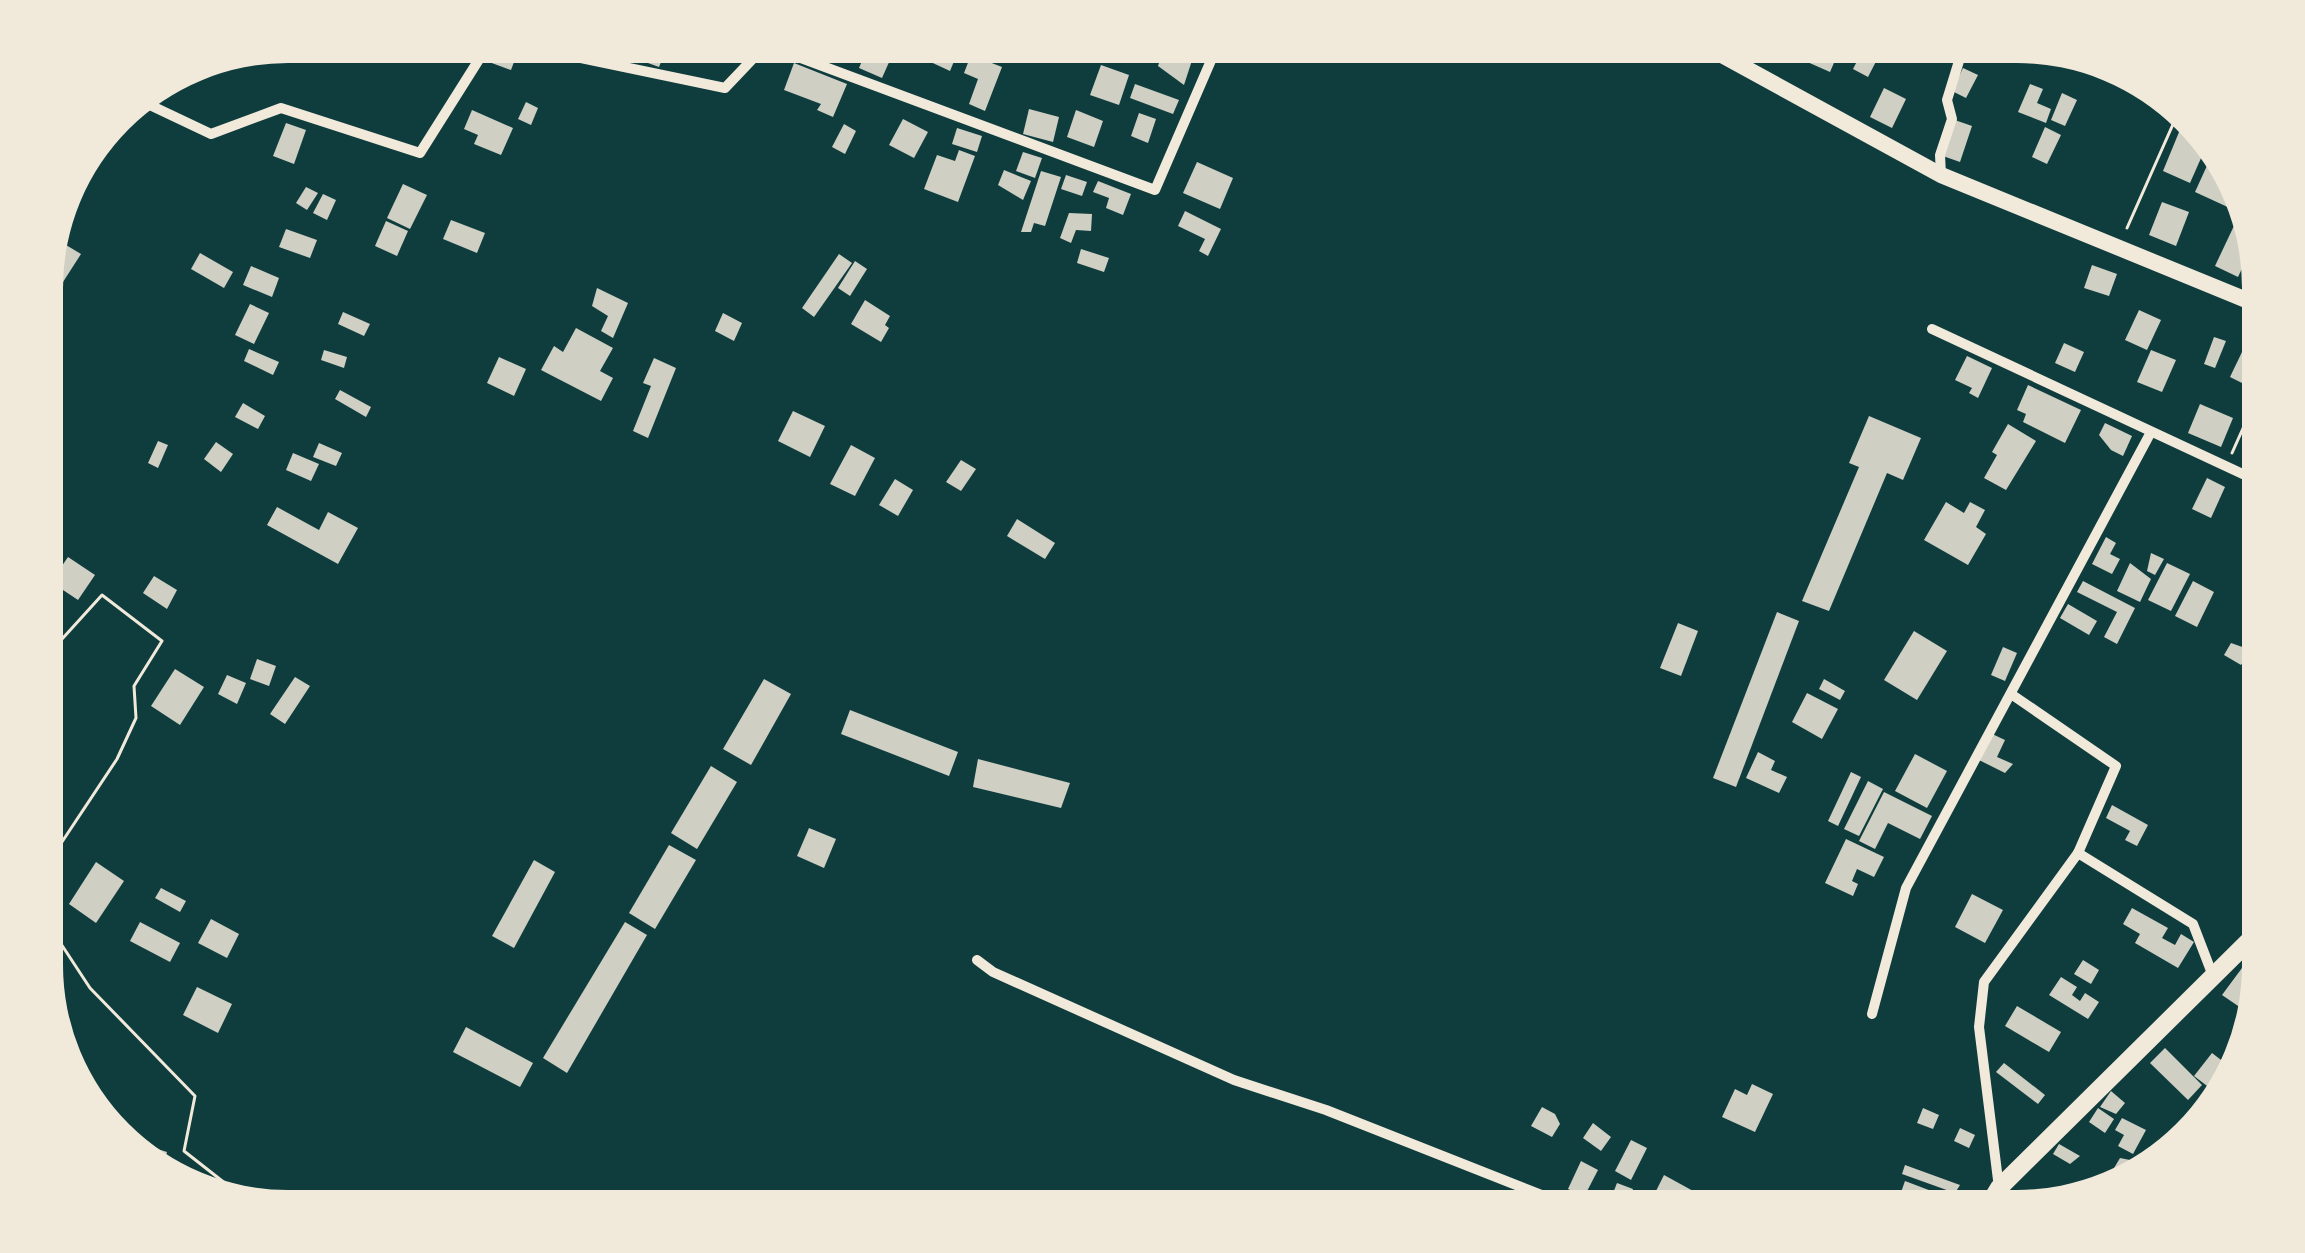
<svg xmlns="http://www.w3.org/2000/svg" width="2305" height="1253" viewBox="0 0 2305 1253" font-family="'DM Sans',sans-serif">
	<rect width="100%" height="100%" fill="#0f3d3e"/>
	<g fill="#cfcfc3">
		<polygon points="646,42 669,42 659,67 648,63 652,53 643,49"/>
		<polygon points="694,42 729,42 724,60 692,50"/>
		<polygon points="832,42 865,42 855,60 830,47"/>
		<polygon points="870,42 898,42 882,78 859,68"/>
		<polygon points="929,42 962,42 950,71 922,58"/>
		<polygon points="1166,42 1197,45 1184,85 1158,66"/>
		<polygon points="1227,42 1266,42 1256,59"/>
		<polygon points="1792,42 1843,42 1830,72 1787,53"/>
		<polygon points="1867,42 1886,42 1868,77 1853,69"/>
		<polygon points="495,46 517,54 511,70 489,62"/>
		<polygon points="971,55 1002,67 985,111 969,104 978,79 964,73"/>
		<polygon points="794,63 847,84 833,117 817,110 821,104 784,90"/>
		<polygon points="1101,65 1129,75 1119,105 1090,95"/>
		<polygon points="1963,68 1978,75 1966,98 1952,91"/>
		<polygon points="1135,84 1179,100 1173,114 1130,98"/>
		<polygon points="2030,84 2043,89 2037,103 2051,109 2046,123 2018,112"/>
		<polygon points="1884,88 1906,99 1892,128 1870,117"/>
		<polygon points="2062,93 2077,100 2065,126 2051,120"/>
		<polygon points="526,102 538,108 531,125 518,119"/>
		<polygon points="1029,109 1059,117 1053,142 1023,134"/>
		<polygon points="472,110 513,128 501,155 474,144 478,135 464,129"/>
		<polygon points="1076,110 1103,121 1094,147 1067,137"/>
		<polygon points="1139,113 1156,119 1148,143 1131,136"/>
		<polygon points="903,119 928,132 914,158 889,145"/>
		<polygon points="1952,119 1972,126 1960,162 1940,155"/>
		<polygon points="2184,120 2209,140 2190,183 2163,171"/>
		<polygon points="286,123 306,130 294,164 273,156"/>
		<polygon points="844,124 856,131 845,154 832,147"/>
		<polygon points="2045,127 2061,135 2047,164 2032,157"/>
		<polygon points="957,128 982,136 977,152 952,144"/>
		<polygon points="2216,146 2238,196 2232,209 2195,192"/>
		<polygon points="959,150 975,156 958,202 924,189 937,155 955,161"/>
		<polygon points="1023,152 1042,158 1035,178 1016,171"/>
		<polygon points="1197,162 1233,178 1220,209 1183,193"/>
		<polygon points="1004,170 1031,181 1023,200 998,185"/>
		<polygon points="1041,171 1061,177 1045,226 1034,223 1031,232 1021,232"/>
		<polygon points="1066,175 1087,182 1082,196 1061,189"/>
		<polygon points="1098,181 1131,194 1123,215 1106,208 1109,198 1093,192"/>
		<polygon points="403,184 427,195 410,229 387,218"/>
		<polygon points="306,187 318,193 307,210 296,203"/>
		<polygon points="323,194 336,200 327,220 313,213"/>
		<polygon points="2162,202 2189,212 2176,246 2149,235"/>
		<polygon points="1185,211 1221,229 1208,256 1199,251 1205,239 1178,226"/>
		<polygon points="2241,211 2255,241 2238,277 2215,266"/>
		<polygon points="1069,213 1092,214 1091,231 1076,230 1071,243 1060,238"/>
		<polygon points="451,220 485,233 477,253 443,239"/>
		<polygon points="386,221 408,231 397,256 375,246"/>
		<polygon points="286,229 317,240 310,258 279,247"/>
		<polygon points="61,242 81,254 63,282 43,270"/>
		<polygon points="1081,249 1109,258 1104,272 1077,263"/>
		<polygon points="200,253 233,272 224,288 191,269"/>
		<polygon points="839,254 852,263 814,317 802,308"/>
		<polygon points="855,261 867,269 850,296 838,288"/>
		<polygon points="2092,265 2117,274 2109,296 2084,288"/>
		<polygon points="251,266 279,278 272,297 243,285"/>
		<polygon points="597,288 628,303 613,338 601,331 608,316 592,306"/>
		<polygon points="865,300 890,316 885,325 889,328 881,342 851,324"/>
		<polygon points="43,304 57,310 46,331 43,329"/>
		<polygon points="250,304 269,313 254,344 235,335"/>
		<polygon points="2139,310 2161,320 2147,350 2125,340"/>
		<polygon points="343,312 370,324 364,336 338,324"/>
		<polygon points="723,313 742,323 734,341 715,331"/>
		<polygon points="2254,327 2261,331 2261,359 2248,386 2230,377"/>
		<polygon points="576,328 613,348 600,371 613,378 601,401 541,370 554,346 563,352"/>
		<polygon points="2214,337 2226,341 2215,368 2204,364"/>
		<polygon points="2064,343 2084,352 2075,372 2055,363"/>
		<polygon points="249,349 279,362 273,375 244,361"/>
		<polygon points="324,350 347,357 344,368 321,360"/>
		<polygon points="2151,350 2176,360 2162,392 2137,382"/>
		<polygon points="1967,356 1992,368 1978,398 1969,393 1972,388 1955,380"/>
		<polygon points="499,357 526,369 514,396 487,383"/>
		<polygon points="654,358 676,368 648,438 633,431 651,386 643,383"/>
		<polygon points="2028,385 2081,410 2065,443 2023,422 2026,414 2017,410"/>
		<polygon points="340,390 371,407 366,417 335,399"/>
		<polygon points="243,403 265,416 258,429 235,417"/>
		<polygon points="2200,404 2233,418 2221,447 2188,433"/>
		<polygon points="793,411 825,426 810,457 778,441"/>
		<polygon points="1869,416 1921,438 1903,480 1887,473 1829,611 1802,601 1859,467 1849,463"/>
		<polygon points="2105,423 2132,436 2123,456 2111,450 2099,435"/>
		<polygon points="2008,424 2036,441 2006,490 1984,478 1997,455 1992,452"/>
		<polygon points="158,441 168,445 158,468 148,463"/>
		<polygon points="216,442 233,454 221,472 204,459"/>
		<polygon points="319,443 342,453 336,466 313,457"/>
		<polygon points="851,445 875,458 855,496 830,484"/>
		<polygon points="293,453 319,464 311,481 286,470"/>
		<polygon points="961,460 976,469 961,491 946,482"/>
		<polygon points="2207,478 2225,487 2211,518 2192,509"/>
		<polygon points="895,479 913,490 898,516 879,505"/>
		<polygon points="1946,502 1964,513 1970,502 1985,510 1976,527 1986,534 1968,565 1924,540"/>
		<polygon points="277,507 319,530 328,512 358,528 338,564 267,525"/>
		<polygon points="1017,519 1055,543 1045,559 1007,536"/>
		<polygon points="2106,537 2116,543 2110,554 2120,559 2112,574 2092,564"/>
		<polygon points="2151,553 2164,559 2155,575 2147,571"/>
		<polygon points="68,557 95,575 78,600 51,582"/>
		<polygon points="2130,563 2151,579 2140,602 2117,591"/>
		<polygon points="2167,563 2190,574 2171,611 2148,600"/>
		<polygon points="154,576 177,590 167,609 143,593"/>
		<polygon points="2083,581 2135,608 2117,644 2104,637 2117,612 2077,592"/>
		<polygon points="2193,581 2214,592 2197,627 2175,616"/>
		<polygon points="2068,604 2097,621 2089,635 2060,618"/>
		<polygon points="1777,612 1799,621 1736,787 1713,778"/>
		<polygon points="1678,623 1698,631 1681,676 1660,668"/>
		<polygon points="1914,631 1947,651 1917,700 1884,680"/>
		<polygon points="2231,643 2251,650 2241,665 2224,655"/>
		<polygon points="2003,647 2017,653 2005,681 1991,675"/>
		<polygon points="257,659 276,666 269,686 250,679"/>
		<polygon points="175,669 204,687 180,725 151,706"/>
		<polygon points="227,675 246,683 237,704 218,694"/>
		<polygon points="295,677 310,686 285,724 270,714"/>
		<polygon points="764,679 791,694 751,765 723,749"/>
		<polygon points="1824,679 1845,691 1840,700 1819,689"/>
		<polygon points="1807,693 1838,709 1822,739 1792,722"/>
		<polygon points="850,710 958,752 949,776 841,734"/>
		<polygon points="1988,732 2005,740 1997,757 2013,764 2005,773 1975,758"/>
		<polygon points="1758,752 1775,761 1771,770 1787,777 1779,793 1746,778"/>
		<polygon points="1915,754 1947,771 1927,808 1895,791"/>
		<polygon points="978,759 1070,783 1061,808 973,787"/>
		<polygon points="711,766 737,782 697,849 671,833"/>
		<polygon points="1851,772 1861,777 1838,826 1828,821"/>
		<polygon points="1868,781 1883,789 1859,836 1844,829"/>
		<polygon points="1884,792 1932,816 1920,839 1888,823 1875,849 1859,841"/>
		<polygon points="2112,805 2148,825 2137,846 2125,840 2130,831 2106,818"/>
		<polygon points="809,828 836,839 824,868 797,856"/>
		<polygon points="1846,839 1884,857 1874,877 1857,869 1852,881 1858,884 1853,896 1825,883"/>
		<polygon points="669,845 696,860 655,929 629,913"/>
		<polygon points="534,860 555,872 514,948 492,936"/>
		<polygon points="96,862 124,881 96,923 69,904"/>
		<polygon points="161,888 186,901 180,912 155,898"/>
		<polygon points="1972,894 2003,910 1985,943 1955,927"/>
		<polygon points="2132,908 2168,928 2162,938 2175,945 2181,934 2194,942 2178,968 2135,943 2140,934 2123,924"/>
		<polygon points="211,919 239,934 227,958 198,943"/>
		<polygon points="140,922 180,943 170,962 130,941"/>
		<polygon points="625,922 647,935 567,1073 543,1058"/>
		<polygon points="2083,960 2099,970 2091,984 2074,974"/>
		<polygon points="2242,968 2258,980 2247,996 2254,1003 2241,1008 2222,995"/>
		<polygon points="2061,977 2077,987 2072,995 2080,1001 2085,993 2099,1002 2088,1019 2049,995"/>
		<polygon points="197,987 232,1004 218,1033 183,1015"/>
		<polygon points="2017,1006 2061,1032 2049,1052 2005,1026"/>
		<polygon points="466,1027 533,1063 520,1087 453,1052"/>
		<polygon points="2165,1048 2202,1085 2188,1100 2150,1063"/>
		<polygon points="2212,1053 2238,1073 2219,1095 2194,1076"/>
		<polygon points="2004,1063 2045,1095 2038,1104 1996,1072"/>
		<polygon points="1752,1084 1773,1094 1755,1132 1722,1117 1735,1089 1747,1095"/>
		<polygon points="2111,1091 2125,1103 2116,1114 2100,1107"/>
		<polygon points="1542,1107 1555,1114 1560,1124 1552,1137 1531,1126"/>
		<polygon points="1923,1108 1939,1115 1933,1129 1917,1123"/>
		<polygon points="2098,1108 2114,1119 2105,1133 2089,1122"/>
		<polygon points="2122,1118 2146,1130 2133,1154 2118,1146 2124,1135 2115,1130"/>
		<polygon points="1593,1123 1611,1137 1601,1151 1583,1138"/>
		<polygon points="1960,1128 1975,1135 1969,1148 1954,1141"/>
		<polygon points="1631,1140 1647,1148 1631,1180 1615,1171"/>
		<polygon points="2059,1144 2080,1156 2070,1164 2053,1154"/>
		<polygon points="151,1147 167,1152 162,1171 147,1159"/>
		<polygon points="2120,1158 2130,1160 2117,1182 2112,1184 2107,1180"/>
		<polygon points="1581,1161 1598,1170 1584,1197 1568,1189"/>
		<polygon points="1905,1165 1960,1185 1955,1193 1902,1174"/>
		<polygon points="1664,1175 1695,1192 1686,1211 1646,1211"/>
		<polygon points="1905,1181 1955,1200 1951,1211 1913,1211 1915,1204 1899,1198"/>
		<polygon points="1617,1183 1633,1189 1625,1211 1608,1206"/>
		<polygon points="1493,1194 1519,1211 1482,1211"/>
		<polygon points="786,1196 819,1211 775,1211"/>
	</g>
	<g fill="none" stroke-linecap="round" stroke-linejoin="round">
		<g stroke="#f1e9da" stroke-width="3">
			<polyline points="2127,228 2178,113"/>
			<polyline points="2232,453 2261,388"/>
			<polyline points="43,660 102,595 162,641 134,686 136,718 117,759 44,869"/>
			<polyline points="44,918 90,988 195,1096 184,1151 249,1202"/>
		</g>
		<g stroke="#f1e9da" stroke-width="10">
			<polyline points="504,42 725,88 766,45 1155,190 1219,42"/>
			<polyline points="2125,67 2127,68"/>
			<polyline points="135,98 211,134 281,108 420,153 490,42"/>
			<polyline points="1941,175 1940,155 1952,119 1947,100 1963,48 1980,42"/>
			<polyline points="1932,329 2262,483"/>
			<polyline points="2078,853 2193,924 2213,976"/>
			<polyline points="977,960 993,972 1234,1080 1326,1110 1582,1211"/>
			<polyline points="1872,1014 1906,888 2151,432"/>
			<polyline points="1999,1188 1979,1027 1984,982 2078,853 2116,766 2011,694"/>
		</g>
		<polyline stroke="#f1e9da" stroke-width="16" points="1698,42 1941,175 2261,306"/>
		<polyline stroke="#f1e9da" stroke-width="18" points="1985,1211 1999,1188 2263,927"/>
	</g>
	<path d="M0 0H2305V1253H0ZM288 63H2017A225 225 0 0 1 2242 288V965A225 225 0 0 1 2017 1190H288A225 225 0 0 1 63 965V288A225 225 0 0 1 288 63Z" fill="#f1e9da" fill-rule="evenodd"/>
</svg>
